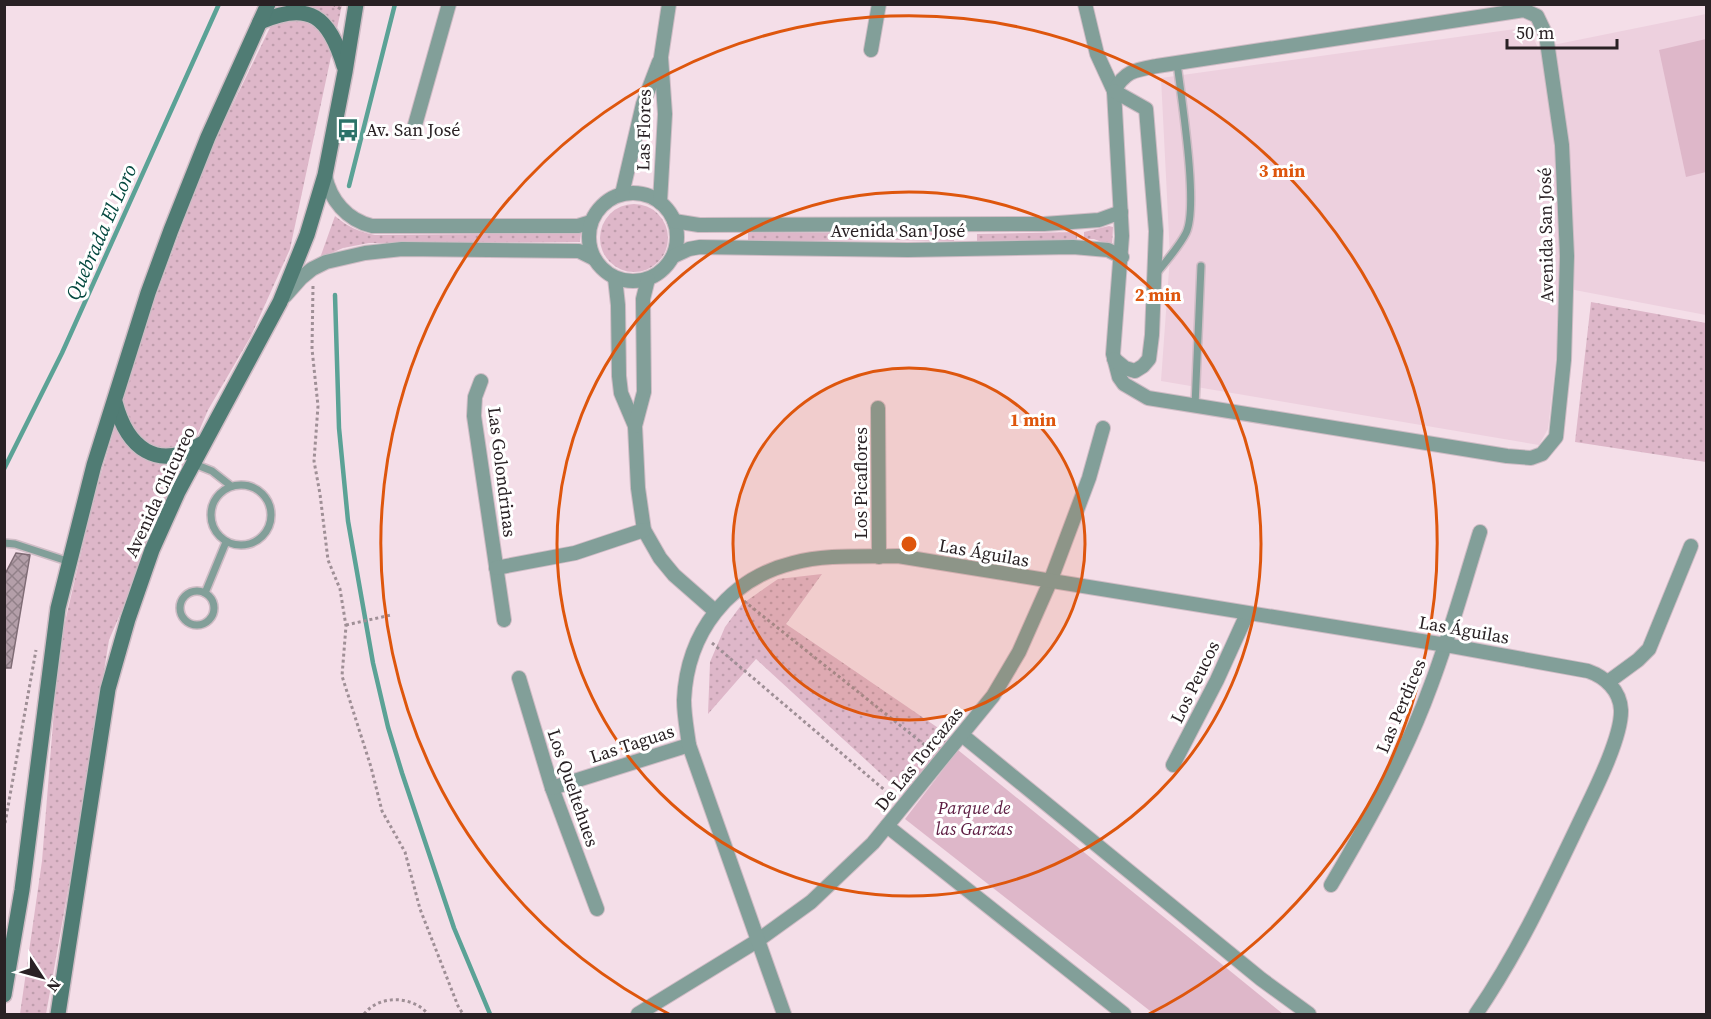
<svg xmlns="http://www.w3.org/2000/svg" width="1711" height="1019" viewBox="0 0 1711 1019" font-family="'Source Serif 4',serif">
	<defs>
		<pattern id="grass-dots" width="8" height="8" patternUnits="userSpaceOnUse" patternTransform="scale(1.5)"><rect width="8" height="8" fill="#deb7c9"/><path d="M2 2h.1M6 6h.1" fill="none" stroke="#be9dac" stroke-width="1.8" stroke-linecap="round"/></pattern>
		<pattern id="building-cross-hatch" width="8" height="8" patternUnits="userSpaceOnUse" patternTransform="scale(1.5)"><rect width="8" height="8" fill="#b49fa9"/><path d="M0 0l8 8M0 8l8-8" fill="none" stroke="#928189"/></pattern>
	</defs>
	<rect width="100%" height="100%" fill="#f4dee8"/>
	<polygon fill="#edd0de" points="1706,14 1706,315 1564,288 1548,429 1539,445 1161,381 1170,256 1161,78 1529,27 1538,48"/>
	<g fill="url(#grass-dots)">
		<polygon points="281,5 342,5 290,249 251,336 208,410 109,640 75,851 46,1014 20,1014 42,861 59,648 94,497 145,326 209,153"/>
		<circle cx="634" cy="238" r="34"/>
		<path d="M 335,216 C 348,227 359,232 375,235 L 581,233 L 580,242 L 369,243 L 343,248 L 320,258 Z"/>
		<polygon points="1109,226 1113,227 1112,246 1094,239 1084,239 1084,232"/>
		<polygon points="748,232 871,233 870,240 748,242"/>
		<polygon points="890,232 955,233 954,241 890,240"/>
		<polygon points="1077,232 1077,240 977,241 977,234"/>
		<polygon points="1591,302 1706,323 1706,462 1575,442"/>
		<polygon points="822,574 786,624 950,736 904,795 756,659 708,714 710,662 725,627 742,604 778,579"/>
	</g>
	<g fill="#deb7c9">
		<polygon points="1706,39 1706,172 1686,177 1659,50"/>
		<polygon points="958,750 1283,1014 1154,1014 905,819"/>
	</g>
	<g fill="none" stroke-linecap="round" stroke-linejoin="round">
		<g stroke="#5ba296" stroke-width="4.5">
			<polyline points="349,186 395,4"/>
			<polyline points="335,295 339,428 348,521 373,663 388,727 402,773 454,928 490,1014"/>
			<polyline points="4,469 62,353 219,4"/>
		</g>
	</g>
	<polygon fill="url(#building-cross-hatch)" stroke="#7f6c75" stroke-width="1.5" points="16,553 30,555 11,668 4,668 4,576"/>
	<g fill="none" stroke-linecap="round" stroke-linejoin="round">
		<g stroke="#cfbcc5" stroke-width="10">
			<g id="service">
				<path d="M 1156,274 C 1166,261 1179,247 1186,233 C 1199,207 1181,96 1177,63"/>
				<polyline points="1195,406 1201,266"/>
				<polyline points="192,463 212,471 231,486"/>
				<circle cx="241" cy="515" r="30"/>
				<polyline points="4,543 15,544 70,562"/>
				<circle cx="197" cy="608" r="17"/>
				<polyline points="205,593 226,542"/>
			</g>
		</g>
		<g stroke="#cfbcc5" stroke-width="16">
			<g id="minor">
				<polyline points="1085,4 1097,54 1114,91"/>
				<path d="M 1524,10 L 1537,16 L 1546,35 L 1562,145 L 1567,256 L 1564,360 L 1556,437 L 1542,454 L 1531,458 L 1507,456 L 1148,398 L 1124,384 L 1119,377 L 1113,354 L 1122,236 L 1114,91 C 1125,71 1135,70 1157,66 Z"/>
				<polyline points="871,50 879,4"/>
				<polyline points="1114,91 1146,109 1156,231 1152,335 1149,359 1143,366 1135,371 1125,368 1114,359"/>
				<polyline points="413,132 449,4"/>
				<path d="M 325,175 C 330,200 347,220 372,226 L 578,226 L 591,222"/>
				<circle cx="633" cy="237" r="44"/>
				<polyline points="622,194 643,104 659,62"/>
				<polyline points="660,202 665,114 661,57 669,4"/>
				<polyline points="674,221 699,225 1044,224 1099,220 1121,212"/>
				<polyline points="674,256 689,249 700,247 908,250 1073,247 1108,250 1122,257"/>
				<polyline points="615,278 618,305 619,376 621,393 635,426 638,488 644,530 660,558 674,575 715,611"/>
				<polyline points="285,296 301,278 312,269 326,262 365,253 402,249 579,251 593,258"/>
				<polyline points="481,381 475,397 474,416 504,620"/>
				<polyline points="878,408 879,557"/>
				<polyline points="635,426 644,392 643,299 648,279"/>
				<polyline points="496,568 575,553 644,530"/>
				<polyline points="519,678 552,788 597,909"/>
				<polyline points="1608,682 1638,660 1649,649 1691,546"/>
				<polyline points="962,735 1261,979 1309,1014"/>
				<polyline points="1173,765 1217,680 1247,614"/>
				<polyline points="552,788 689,745"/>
				<polyline points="887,826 1124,1014"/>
				<path d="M 1331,885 C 1369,821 1406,754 1431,685 C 1450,635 1464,583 1480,532"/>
				<polyline points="638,1014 757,941 811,902 873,843 993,696 1019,652 1050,582 1089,478 1103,428"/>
				<path d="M 784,1014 L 689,745 C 687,730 684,715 684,700 C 687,633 728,579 793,563 C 827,554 864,557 898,556 L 1446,645 L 1588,671 C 1605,677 1620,690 1621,710 C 1622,737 1594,792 1582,817 C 1550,884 1518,953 1476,1014"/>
			</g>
		</g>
		<g stroke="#cfbcc5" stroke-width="18">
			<g id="secondary">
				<path d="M 260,22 C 310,0 329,17 344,66"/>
				<path d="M 115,402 C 127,448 157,472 201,444"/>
				<polyline points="4,995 22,890 58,608 94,465 148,293 171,230 208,137 268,4"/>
				<polyline points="58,1014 108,689 128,619 152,550 178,492 280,302 307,235 325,175 345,72 356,4"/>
			</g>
		</g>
		<g stroke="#9f8f96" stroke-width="3" stroke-dasharray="3 3" stroke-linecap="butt">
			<polyline points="333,4 342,10"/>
			<polyline points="313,286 312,349 318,406 314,461 320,494 328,560 340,589 346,626 342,676 371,767 382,811 405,852 420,909 458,1006 463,1014"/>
			<polyline points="744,601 931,750"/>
			<polyline points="346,625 391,615"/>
			<polyline points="712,643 894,798"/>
			<polyline points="4,829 36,650"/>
			<path d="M 364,1014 C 379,995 412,995 428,1014"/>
		</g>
		<use href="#service" stroke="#829f99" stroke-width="7"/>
		<use href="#minor" stroke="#829f99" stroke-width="14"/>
		<use href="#secondary" stroke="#507c74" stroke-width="15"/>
	</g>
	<circle cx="909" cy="544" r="176" fill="#de560d" fill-opacity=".12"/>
	<g fill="none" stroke="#de560d" stroke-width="3">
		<circle cx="909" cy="544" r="176"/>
		<circle cx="909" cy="544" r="352"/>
		<path d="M669 1014A528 528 0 1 1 1149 1014"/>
	</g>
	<defs>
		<g id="bus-bare" transform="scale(1.8)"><path d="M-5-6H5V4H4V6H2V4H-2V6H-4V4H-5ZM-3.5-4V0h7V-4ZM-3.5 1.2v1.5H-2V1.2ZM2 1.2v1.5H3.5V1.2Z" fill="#2c7268" stroke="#fff" stroke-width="2.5" paint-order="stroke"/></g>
	</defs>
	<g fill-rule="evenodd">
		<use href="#bus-bare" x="348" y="130"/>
	</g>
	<g text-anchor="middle" stroke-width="6" stroke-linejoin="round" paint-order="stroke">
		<g font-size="18" fill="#292124" stroke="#fff" text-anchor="start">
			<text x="366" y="136">Av. San José</text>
		</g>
		<g font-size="18" fill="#292124" stroke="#fff">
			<text transform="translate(644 130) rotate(-89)" y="6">Las Flores</text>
			<text x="898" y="237">Avenida San José</text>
			<text transform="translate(1546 235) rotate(-91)" y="6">Avenida San José</text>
			<text transform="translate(502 472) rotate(83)" y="6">Las Golondrinas</text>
			<text transform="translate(861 483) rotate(-90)" y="6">Los Picaflores</text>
			<text transform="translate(160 492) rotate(-65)" y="6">Avenida Chicureo</text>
			<text transform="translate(984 553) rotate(10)" y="6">Las Águilas</text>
			<text transform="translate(1464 630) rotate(10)" y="6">Las Águilas</text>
			<text transform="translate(1195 682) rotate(-64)" y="6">Los Peucos</text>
			<text transform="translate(1401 706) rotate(-67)" y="6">Las Perdices</text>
			<text transform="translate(632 744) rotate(-18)" y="6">Las Taguas</text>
			<text transform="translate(919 759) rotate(-51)" y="6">De Las Torcazas</text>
			<text transform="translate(573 788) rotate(71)" y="6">Los Queltehues</text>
		</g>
		<g font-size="18" font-style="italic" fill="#5d1c42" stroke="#fff">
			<text x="974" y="814">Parque de<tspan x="974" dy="21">las Garzas</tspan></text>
		</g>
		<g font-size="20" font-style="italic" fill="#03473e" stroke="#fff">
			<text transform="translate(101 232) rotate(-66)" y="7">Quebrada El Loro</text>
		</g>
	</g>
	<circle cx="909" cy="544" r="9" fill="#de560d" stroke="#fff" stroke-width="3"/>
	<g font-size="18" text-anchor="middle" font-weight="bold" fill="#de560d" stroke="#fff" stroke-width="6" stroke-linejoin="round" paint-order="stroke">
		<text x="1282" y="177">3 min</text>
		<text x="1158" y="301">2 min</text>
		<text x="1033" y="426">1 min</text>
	</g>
	<rect width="1711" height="1019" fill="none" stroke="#292124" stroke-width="12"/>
	<g transform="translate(42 977) rotate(126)" stroke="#ffffff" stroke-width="4.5" paint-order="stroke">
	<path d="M0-4.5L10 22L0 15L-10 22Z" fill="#292124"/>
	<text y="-9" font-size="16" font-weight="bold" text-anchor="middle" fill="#292124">N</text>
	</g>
	<path d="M1507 39v9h110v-9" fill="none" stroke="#292124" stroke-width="3"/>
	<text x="1516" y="39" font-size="18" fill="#292124" stroke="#ffffff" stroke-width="4.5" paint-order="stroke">50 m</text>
</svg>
